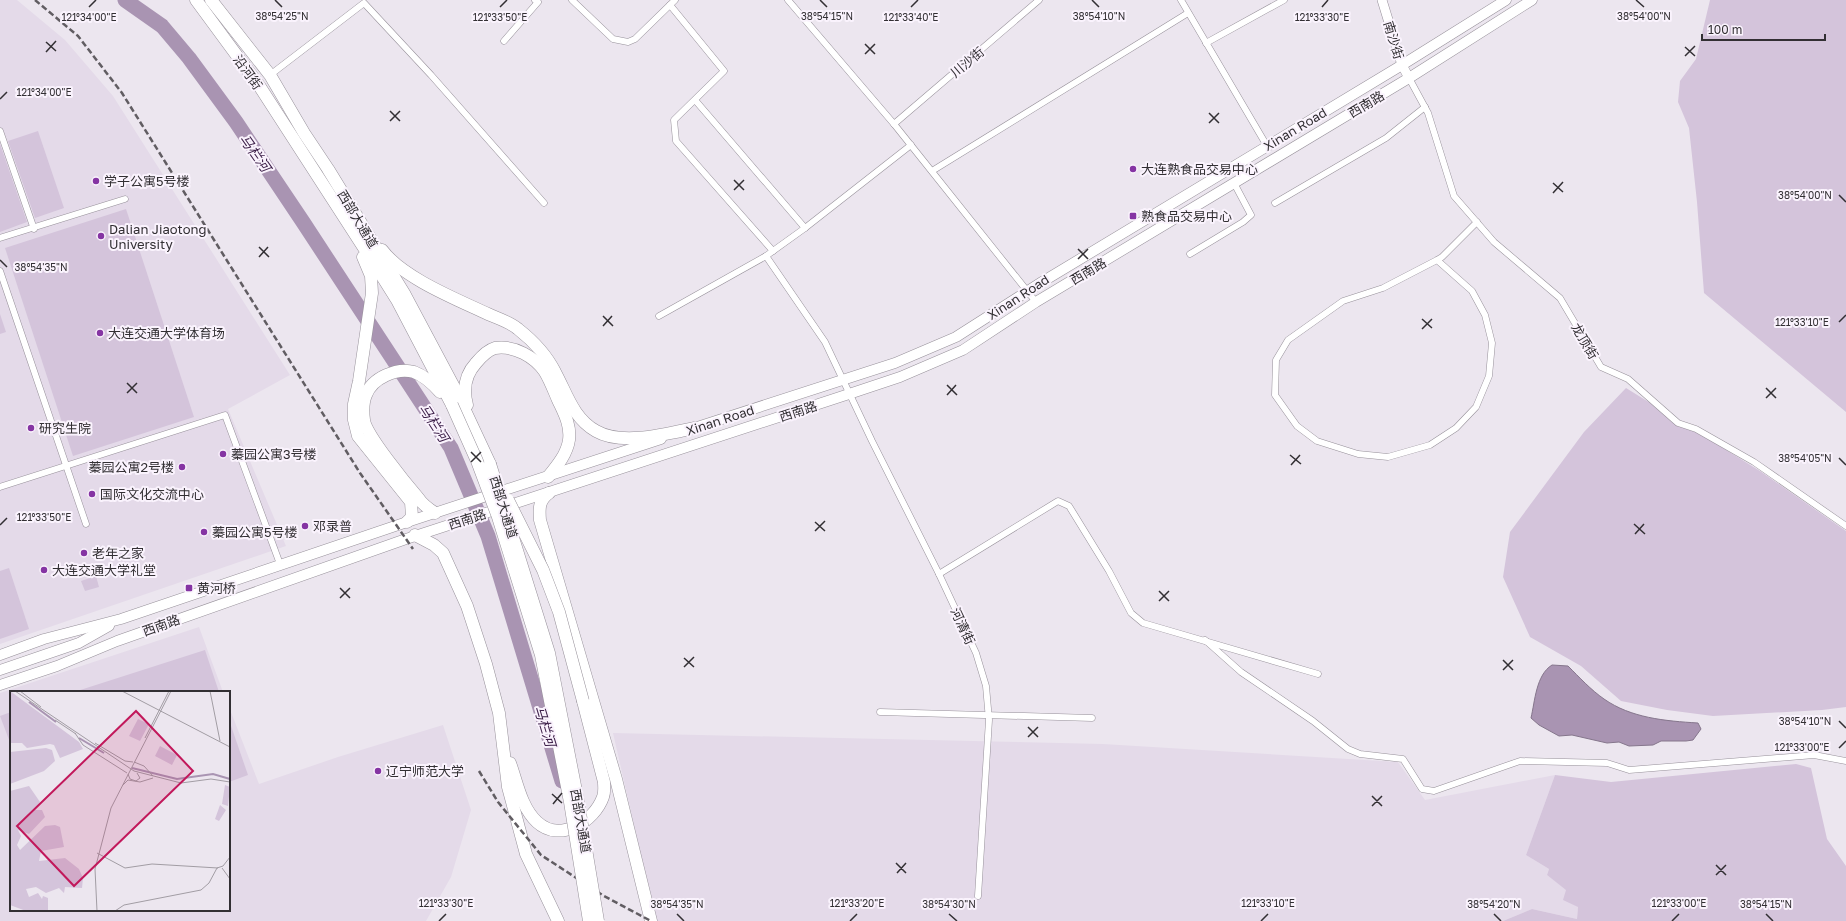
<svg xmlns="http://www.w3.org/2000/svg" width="1846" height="921" viewBox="0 0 1846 921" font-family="'Golos Text','Noto Sans SC',sans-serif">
	<rect width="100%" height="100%" fill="#ece6ef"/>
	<g fill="#e4dae9">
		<polygon points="0,0 17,0 65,40 113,96 290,375 228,409 286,546 0,644"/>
		<polygon points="199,627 223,692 11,692 11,910 229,910 229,707 259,784 338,757 443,725 471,810 451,877 426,921 0,921 0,693"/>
		<polygon points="613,733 1103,744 1398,762 1425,800 1555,775 1526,855 1549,869 1547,875 1567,890 1578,907 1577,919 1532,909 1503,921 656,921"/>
	</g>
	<g fill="#d4c4db">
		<polygon points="1710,0 1846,0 1846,412 1704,293 1697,202 1689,128 1678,102 1680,81 1696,59"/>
		<polygon points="38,131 64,208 35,218 8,141"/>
		<polygon points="0,144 27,222 0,232"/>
		<polygon points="126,209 194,417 73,456 5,248"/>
		<polygon points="0,314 6,332 0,334"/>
		<polygon points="1626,388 1760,471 1846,531 1846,707 1822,710 1713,716 1667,710 1621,701 1581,666 1530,637 1503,577 1510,532 1584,432"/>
		<polygon points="9,568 29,629 0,639 0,571"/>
		<polygon points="96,576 99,587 85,591 81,581"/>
		<polygon points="205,650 219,692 74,692"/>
		<polygon points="11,712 11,745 0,716"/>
		<polygon points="229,720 248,775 229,782"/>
		<polygon points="1796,764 1811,768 1827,839 1846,866 1846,921 1503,921 1532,909 1577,919 1578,907 1563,900 1566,890 1547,875 1549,869 1526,855 1555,775 1611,782"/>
	</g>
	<path fill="#a994b2" stroke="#85768c" d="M 1552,665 L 1568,666 C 1579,677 1591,690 1604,699 C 1631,718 1665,721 1698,723 L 1701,729 L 1693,740 L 1686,741 L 1661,741 L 1653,745 L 1629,746 L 1619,742 L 1607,743 L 1572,735 L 1559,736 L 1539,725 L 1531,718 C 1535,701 1536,675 1552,665 Z"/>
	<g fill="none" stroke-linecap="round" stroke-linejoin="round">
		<polyline stroke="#a994b2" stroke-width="15" points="125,0 162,26 189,58 236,122 303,222 451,448 488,536 562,781"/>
		<g stroke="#97919a" stroke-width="7">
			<g id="street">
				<polyline points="572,0 613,39 628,42 635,39 675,0"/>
				<polyline points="788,0 894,124 1036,302"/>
				<polyline points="1181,0 1267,146"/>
				<polyline points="670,5 724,71 674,120 676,141 773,251"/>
				<polyline points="504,41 538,2 535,0"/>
				<polyline points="1206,43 1284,0"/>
				<polyline points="270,75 364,3 431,75 544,203"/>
				<polyline points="1409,78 1428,113 1454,196 1494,242 1560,298 1601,367 1628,379 1678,423 1696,429 1754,462 1846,526"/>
				<polyline points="695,100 805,228"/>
				<polyline points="894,124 1039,0"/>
				<polyline points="0,131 34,229"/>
				<polyline points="932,171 1188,13"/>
				<polyline points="1275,203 1386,138 1425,107"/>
				<polyline points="0,238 125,199"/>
				<polyline points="1190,254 1243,222 1251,215 1234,183"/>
				<polyline points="766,256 825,342 872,441 939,574 976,653 986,686 989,720 978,896"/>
				<polyline points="1437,260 1472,291 1485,315 1492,343 1489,376 1476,407 1456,428 1430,445 1388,457 1358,454 1317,441 1297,426 1275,395 1276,360 1288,340 1343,301 1383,288 1437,260 1442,257 1477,222"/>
				<polyline points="0,271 86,524"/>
				<polyline points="659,316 766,256 805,228 911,145"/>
				<polyline points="0,487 225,415 280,564"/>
				<polyline points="939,574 1058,501 1069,506 1109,571 1131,613 1143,623 1318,674"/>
				<polyline points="1205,640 1241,672 1313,721 1348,749 1360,754 1403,759 1422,789 1434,791 1520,761 1607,763 1629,770 1814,755 1846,761"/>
				<polyline points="880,712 1092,718"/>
			</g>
		</g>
		<g stroke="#97919a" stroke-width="10">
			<polyline id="secondary" points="1382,0 1402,65 1409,78"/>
		</g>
		<g stroke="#97919a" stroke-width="11">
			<g id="primary">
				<polyline points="688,430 895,363 956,337 1042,282 1402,65 1506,0"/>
				<polyline points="0,655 44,639 121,619 407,522 661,439"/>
				<polyline points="0,670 79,643 109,626"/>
				<polyline points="0,685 57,666 117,641 406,539 849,394 900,377 963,350 1036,302 1409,78 1532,0"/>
			</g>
		</g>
		<g stroke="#97919a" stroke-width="13">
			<g id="highway">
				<polyline points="196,0 260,87 375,265 397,300 452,405"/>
				<polyline points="211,0 270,75 304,133 328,169 405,295 454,387 490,464"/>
				<path d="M 382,250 C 403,278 456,299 488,314 C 497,318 510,322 518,329 C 532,340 547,356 555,372 C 567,394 573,418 596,431 C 622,446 666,434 694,428"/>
				<polyline points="363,257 371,276 372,293 359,381 354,404 354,420 358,436 411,502 412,517 407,522"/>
				<path d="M 467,405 C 463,390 465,375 476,363 C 481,357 488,350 495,348 C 514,345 535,357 545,372 C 550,380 554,391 558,400 C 564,413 571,425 569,440 C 567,454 557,466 548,477"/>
				<path d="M 549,493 C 539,500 539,508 540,520 L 616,779 L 651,921"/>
				<path d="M 435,513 C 429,509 423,505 419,499 C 407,485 366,435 364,420 C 363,412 363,402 366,395 C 372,378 397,367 414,372 C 425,376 433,384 440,392"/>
				<polyline points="415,535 434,545 443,553 467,606 486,664 499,713 508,787 526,854 558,921"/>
				<path d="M 510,763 C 517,782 521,807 537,822 C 560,843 594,822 603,797 C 605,792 604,786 604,782 L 583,701"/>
			</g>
		</g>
		<use href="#street" stroke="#fff" stroke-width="6"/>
		<use href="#secondary" stroke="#fff" stroke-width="9"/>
		<use href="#primary" stroke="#fff" stroke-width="10"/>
		<use href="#highway" stroke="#fff" stroke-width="12"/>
		<g stroke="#615d62" stroke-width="2.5" stroke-dasharray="6 3" stroke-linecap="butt">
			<polyline points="35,0 78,36 122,93 360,473 413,549"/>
			<polyline points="479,771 498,802 541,855 604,896 651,921"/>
		</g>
		<g stroke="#97919a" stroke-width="13" stroke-linecap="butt">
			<g id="highway-bridge">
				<polyline points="452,405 477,461 498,517 541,655 570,802 589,921"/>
				<polyline points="490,464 549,653 578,801 598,921"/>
				<polyline points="508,500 543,570 559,612 583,701"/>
			</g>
		</g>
		<use href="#highway-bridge" stroke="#fff" stroke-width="12"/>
	</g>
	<path fill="none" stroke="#322f33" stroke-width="1.5" d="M 275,0 L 282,7M 820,0 L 827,7M 1092,0 L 1099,7M 1636,0 L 1644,7M 89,7 L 96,0M 500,7 L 507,0M 911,7 L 918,0M 1322,7 L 1328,0M 46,42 L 56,51M 865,44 L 875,54M 1685,47 L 1695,56M 46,52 L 56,41M 865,54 L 875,44M 1685,56 L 1695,46M 0,99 L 7,92M 390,111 L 400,121M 1209,113 L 1219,123M 390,121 L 400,111M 1209,123 L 1219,113M 734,180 L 744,190M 1553,183 L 1563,192M 734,190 L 744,180M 1553,193 L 1563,182M 1839,195 L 1846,202M 259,247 L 269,257M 1078,249 L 1088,259M 259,257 L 268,247M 1078,259 L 1088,249M 0,260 L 7,267M 603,316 L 613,326M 1422,319 L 1432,328M 1839,322 L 1846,315M 603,326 L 612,316M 1422,329 L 1432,319M 127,383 L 137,393M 947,385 L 957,395M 1766,388 L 1776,398M 127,393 L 137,383M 947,395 L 956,385M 1766,398 L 1776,388M 471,452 L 481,462M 1290,455 L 1301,464M 1839,458 L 1846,465M 471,462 L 481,452M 1291,465 L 1300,455M 815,522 L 825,531M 1634,524 L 1645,534M 0,525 L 7,518M 815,531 L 825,521M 1635,534 L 1644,524M 340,588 L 350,598M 1159,591 L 1169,601M 340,598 L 350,588M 1159,601 L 1169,591M 684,658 L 694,667M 1503,660 L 1513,670M 684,667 L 694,657M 1503,670 L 1513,660M 1839,721 L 1846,728M 1028,727 L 1038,737M 1028,737 L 1038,727M 1839,748 L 1846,741M 552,794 L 562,803M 1372,796 L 1382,806M 553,804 L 562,793M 1372,806 L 1382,796M 896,863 L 906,873M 1716,865 L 1726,875M 897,873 L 906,863M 1716,875 L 1726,865M 677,914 L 684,921M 949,914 L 957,921M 1494,914 L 1501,921M 1766,914 L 1773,921M 439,921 L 446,914M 850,921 L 857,914M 1261,921 L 1268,914M 1672,921 L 1679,914"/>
	<g fill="#8534a3" stroke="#faf3fd" stroke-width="1.5">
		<circle cx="1133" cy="169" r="4"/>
		<circle cx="96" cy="181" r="4"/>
		<rect x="1129" y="212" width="8" height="8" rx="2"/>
		<circle cx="101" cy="236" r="4"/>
		<circle cx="100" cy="333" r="4"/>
		<circle cx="31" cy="428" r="4"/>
		<circle cx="223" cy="454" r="4"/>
		<circle cx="182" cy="467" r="4"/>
		<circle cx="92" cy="494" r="4"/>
		<circle cx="305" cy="526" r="4"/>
		<circle cx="204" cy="532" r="4"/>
		<circle cx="84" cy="553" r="4"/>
		<circle cx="44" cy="570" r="4"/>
		<rect x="185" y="584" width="8" height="8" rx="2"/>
		<circle cx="378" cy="771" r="4"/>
	</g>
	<g text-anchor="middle" stroke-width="4" stroke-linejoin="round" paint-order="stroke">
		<g font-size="13" fill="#322f33" stroke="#faf3fd">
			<text transform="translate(1394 40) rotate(73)" y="5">南沙街</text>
			<text transform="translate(967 62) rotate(-40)" y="5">川沙街</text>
			<text transform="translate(248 72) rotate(54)" y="5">沿河街</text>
			<text transform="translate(1366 104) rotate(-31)" y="5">西南路</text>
			<text transform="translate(1295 129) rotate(-31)" y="5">Xinan Road</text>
			<text transform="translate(358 219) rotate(59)" y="5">西部大通道</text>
			<text transform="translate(1088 271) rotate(-31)" y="5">西南路</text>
			<text transform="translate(1018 297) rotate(-33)" y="5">Xinan Road</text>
			<text transform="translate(1585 341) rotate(59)" y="5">龙顶街</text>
			<text transform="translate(798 411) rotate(-18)" y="5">西南路</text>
			<text transform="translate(720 420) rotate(-18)" y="5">Xinan Road</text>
			<text transform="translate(504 507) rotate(73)" y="5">西部大通道</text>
			<text transform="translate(467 519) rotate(-18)" y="5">西南路</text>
			<text transform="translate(161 625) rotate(-20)" y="5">西南路</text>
			<text transform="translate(963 626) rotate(65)" y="5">河清街</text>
			<text transform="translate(581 821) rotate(80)" y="5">西部大通道</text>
		</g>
		<g font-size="13" fill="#322f33" stroke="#faf3fd" text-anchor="start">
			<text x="1141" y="174">大连熟食品交易中心</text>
			<text x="104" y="186">学子公寓5号楼</text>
			<text x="1141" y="221">熟食品交易中心</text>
			<text x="109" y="234">Dalian Jiaotong<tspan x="109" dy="15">University</tspan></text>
			<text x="108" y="338">大连交通大学体育场</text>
			<text x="39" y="433">研究生院</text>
			<text x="231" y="459">蓁园公寓3号楼</text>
			<text x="174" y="472" text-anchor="end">蓁园公寓2号楼</text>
			<text x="100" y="499">国际文化交流中心</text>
			<text x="313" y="531">邓录普</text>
			<text x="212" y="537">蓁园公寓5号楼</text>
			<text x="92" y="558">老年之家</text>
			<text x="52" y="575">大连交通大学礼堂</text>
			<text x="197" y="593">黄河桥</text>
			<text x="386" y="776">辽宁师范大学</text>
		</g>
		<g font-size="14" font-style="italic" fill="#3d2049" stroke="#faf3fd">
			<text transform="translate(255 153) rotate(55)" y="5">马栏河</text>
			<text transform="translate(434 423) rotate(57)" y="5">马栏河</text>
			<text transform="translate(545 726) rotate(73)" y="5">马栏河</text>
		</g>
	</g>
	<g transform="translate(10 691)">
		<rect width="220" height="220" fill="#ece6ef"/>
		<path d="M 0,0 L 69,51 L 73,58 L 50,67 L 44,54 L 40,53 L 17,57 L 12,52 L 0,52 ZM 128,28 L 139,33 L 130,50 L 119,45 ZM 150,55 L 167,64 L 162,74 L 145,65 ZM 36,57 L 42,59 L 45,70 L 34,80 L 0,93 L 0,61 ZM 215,94 L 220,96 L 218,115 L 212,113 ZM 19,95 L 30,111 L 24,119 L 32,119 L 35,126 L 19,143 L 8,139 L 11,145 L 7,154 L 10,159 L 35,135 L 45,134 L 50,136 L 54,156 L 31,160 L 29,170 L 55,167 L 69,178 L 73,187 L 72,197 L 55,196 L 54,202 L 49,197 L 36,202 L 26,196 L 16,198 L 19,206 L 28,202 L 32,208 L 33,205 L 38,207 L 38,220 L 16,220 L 0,214 L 0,100 ZM 210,114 L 216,119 L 209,130 L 205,128 Z" fill="#d4c4db"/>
		<path fill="none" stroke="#a994b2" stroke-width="2" d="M 19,11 L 46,31M 69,47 L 94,62M 122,77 L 167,88 L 203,83 L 220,88"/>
		<path fill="none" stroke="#a29da4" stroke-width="1" d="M 5,0 L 124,80 L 171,92 L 201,88 L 220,91M 10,0 L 31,16M 112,0 L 220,56M 200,0 L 210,50M 45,29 L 66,43M 65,42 L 73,54 L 117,82M 135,47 L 159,0M 85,52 L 115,70 L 123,71M 124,71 L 134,75 L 143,85M 118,83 L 120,88 L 126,90 L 130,87 L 127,82M 112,95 L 118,89 L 130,91 L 143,87M 87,162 L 115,177 L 142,173 L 208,177M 212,177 L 220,188M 87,220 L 85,178 L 101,117 L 161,0M 105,220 L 114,214 L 191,199 L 199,192 L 207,177 L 213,175 L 220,166"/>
		<path fill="#c2185b" fill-opacity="0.15" stroke="#c2185b" stroke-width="2" d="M 126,20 L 183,80 L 64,195 L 7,135 Z"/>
		<rect width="220" height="220" fill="none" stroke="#322f33" stroke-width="2"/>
	</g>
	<g font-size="10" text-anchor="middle" fill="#322f33" stroke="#faf3fd" stroke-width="4" stroke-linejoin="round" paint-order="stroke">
		<text x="282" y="20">38°54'25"N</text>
		<text x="827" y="20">38°54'15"N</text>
		<text x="1099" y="20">38°54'10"N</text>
		<text x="1644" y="20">38°54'00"N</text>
		<text x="911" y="21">121°33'40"E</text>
		<text x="1322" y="21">121°33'30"E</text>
		<text x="89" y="21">121°34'00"E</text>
		<text x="500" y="21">121°33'50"E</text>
		<text x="44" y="96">121°34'00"E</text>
		<text x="1805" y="199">38°54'00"N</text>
		<text x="41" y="271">38°54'35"N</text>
		<text x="1802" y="326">121°33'10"E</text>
		<text x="1805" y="462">38°54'05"N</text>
		<text x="44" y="521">121°33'50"E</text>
		<text x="1805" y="725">38°54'10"N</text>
		<text x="1802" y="751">121°33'00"E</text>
		<text x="446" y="907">121°33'30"E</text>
		<text x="857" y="907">121°33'20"E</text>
		<text x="1268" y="907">121°33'10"E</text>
		<text x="1679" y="907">121°33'00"E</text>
		<text x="677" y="908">38°54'35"N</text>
		<text x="949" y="908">38°54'30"N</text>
		<text x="1494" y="908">38°54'20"N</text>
		<text x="1766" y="908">38°54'15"N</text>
	</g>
	<path d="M1702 34v6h123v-6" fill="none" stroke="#322f33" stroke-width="2"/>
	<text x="1708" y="34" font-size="12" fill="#322f33" stroke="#faf3fd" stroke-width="3" paint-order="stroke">100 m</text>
</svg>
